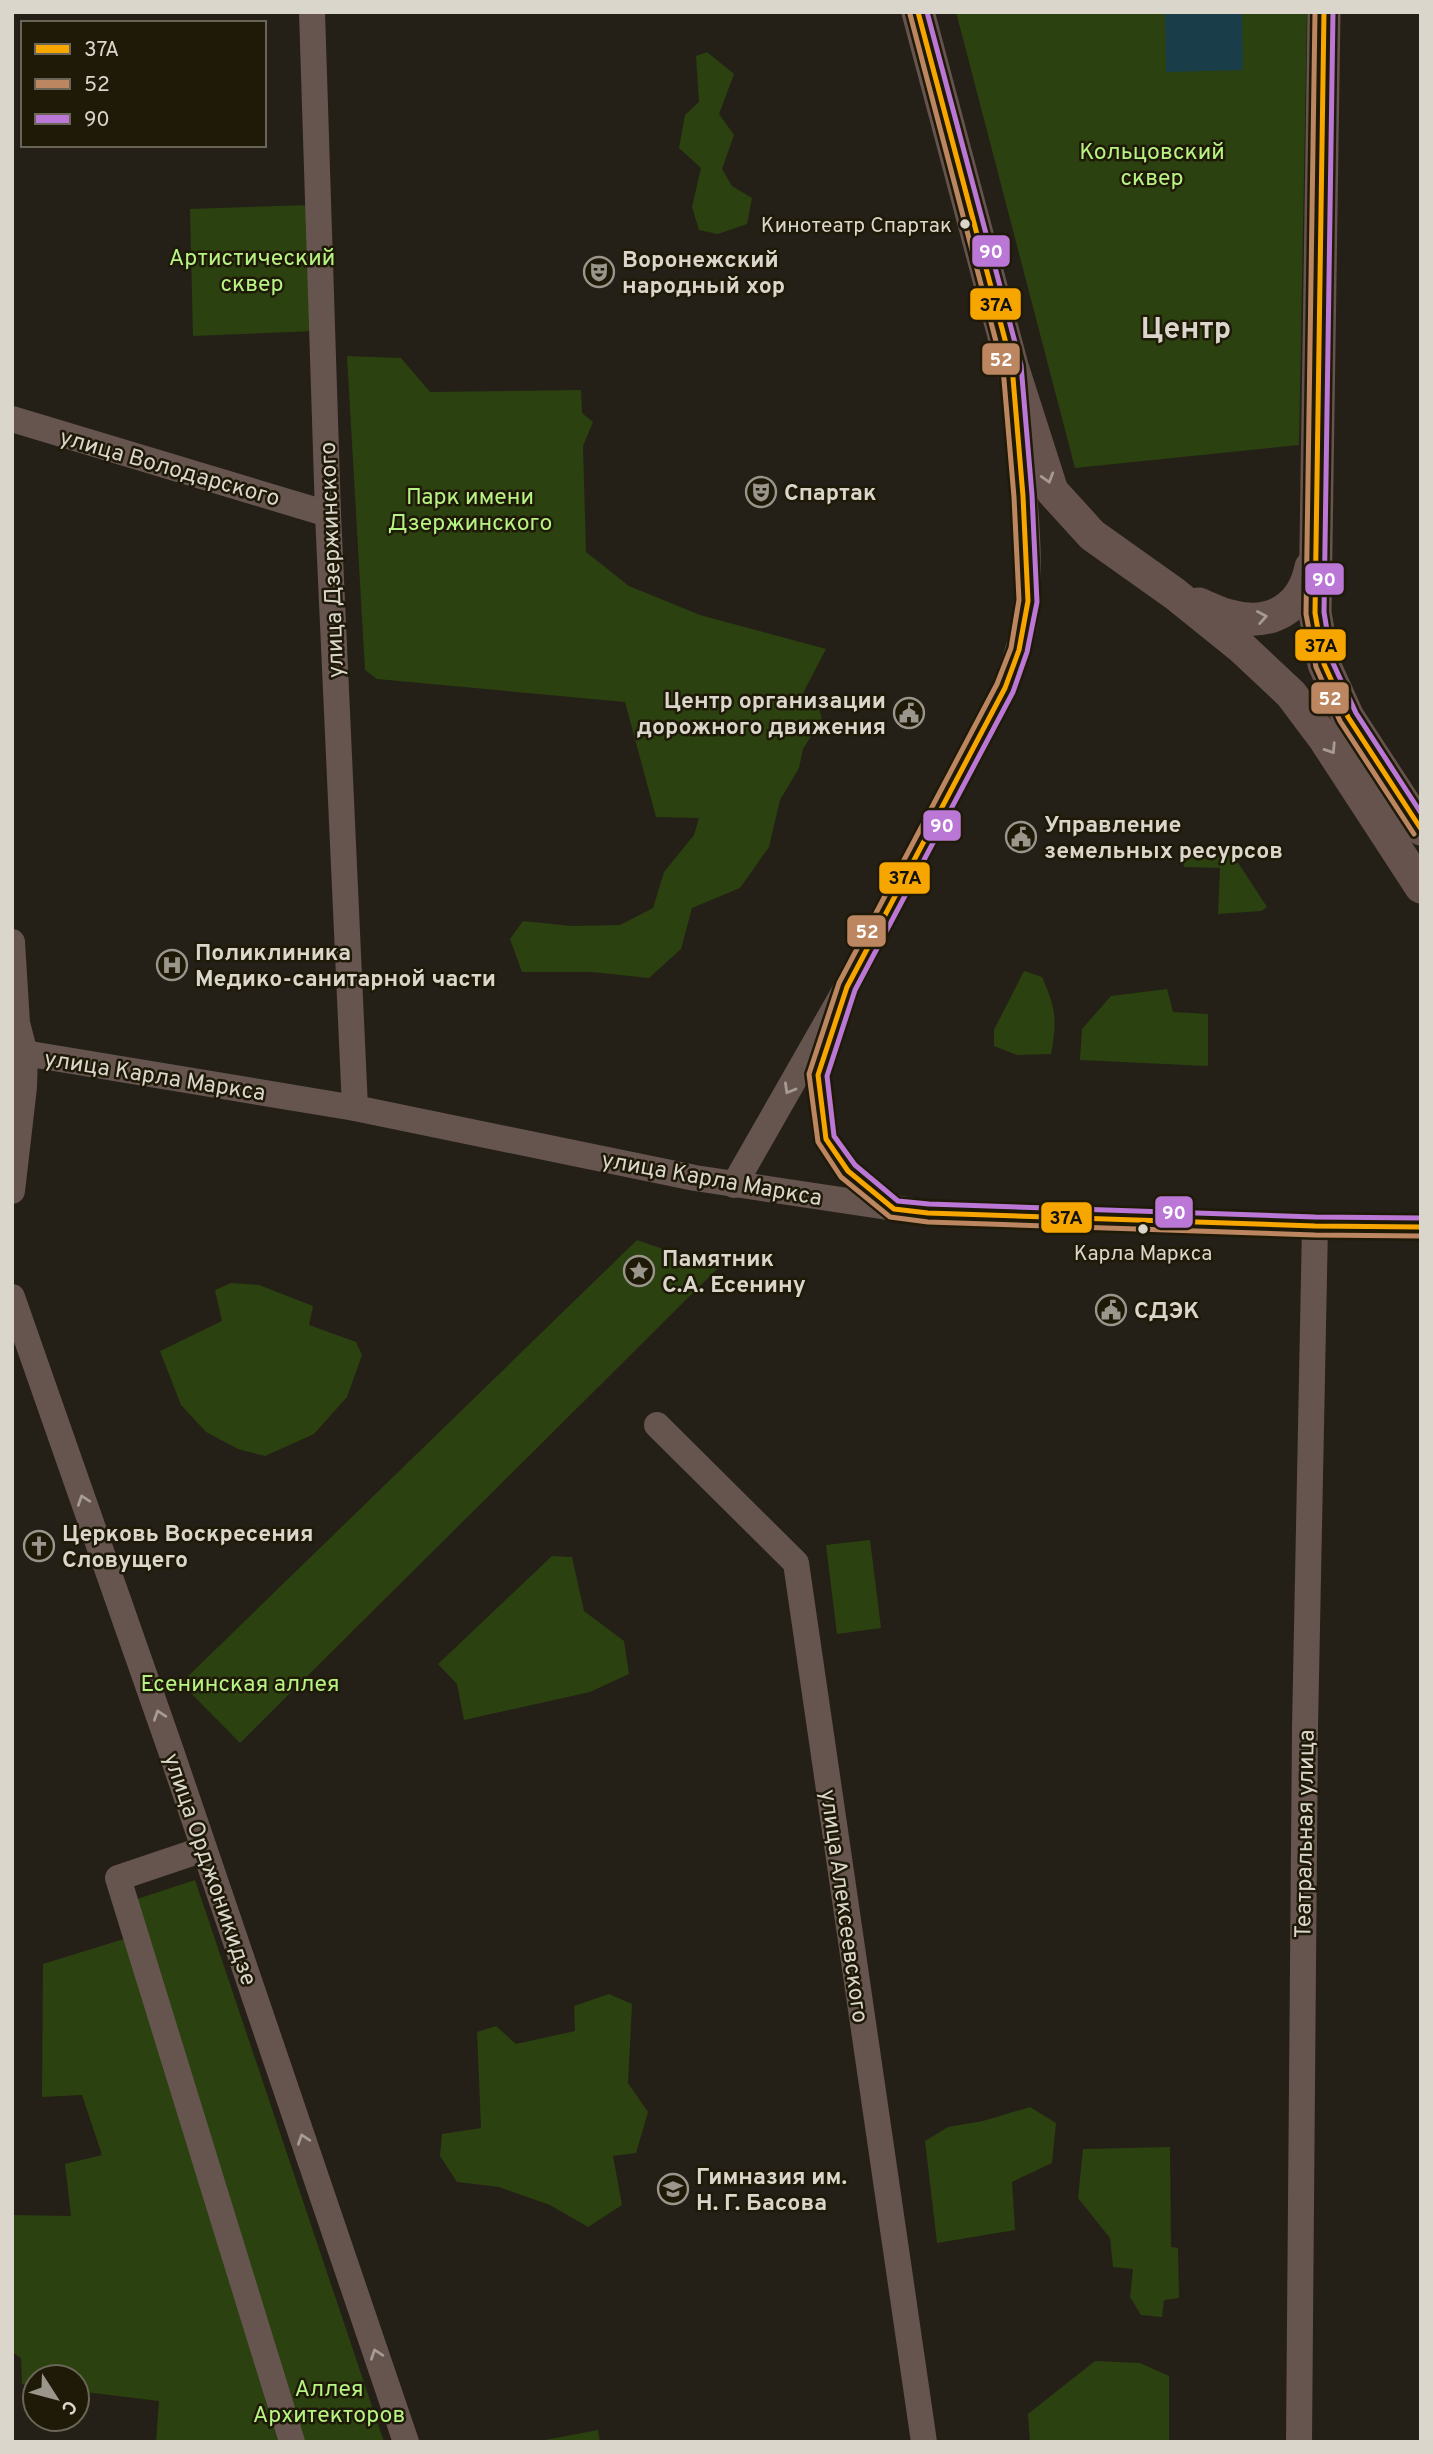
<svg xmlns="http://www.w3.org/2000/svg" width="1433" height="2454" viewBox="0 0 1433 2454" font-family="Overpass,sans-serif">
	<rect width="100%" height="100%" fill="#242017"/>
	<g fill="#2b410f">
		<polygon points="956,12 1307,12 1299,445 1075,468"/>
		<polygon points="707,52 734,74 719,114 734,135 722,169 732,186 752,198 747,224 718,234 699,230 692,207 701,168 679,148 685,115 699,102 696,56"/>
		<polygon points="310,205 314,331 193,336 190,209"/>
		<polygon points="347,356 401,358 430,392 581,390 582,413 593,422 583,446 586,552 629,586 700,615 826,649 802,695 816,698 822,719 803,749 799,768 780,800 769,847 740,888 692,908 681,949 649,978 592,972 522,972 510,939 523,921 572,926 620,925 653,908 664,872 694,835 699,818 656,817 625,702 377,679 365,670"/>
		<polygon points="1191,853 1233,855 1267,907 1261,911 1218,914 1220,868 1184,867 1183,861"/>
		<path d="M 1024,971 L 1042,977 C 1056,1008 1057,1021 1051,1054 L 1017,1055 L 994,1046 L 994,1030 Z"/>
		<polygon points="1167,989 1173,1012 1208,1014 1208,1066 1080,1060 1082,1029 1111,996"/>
		<polygon points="637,1240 718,1268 240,1743 181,1683"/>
		<polygon points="231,1283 259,1285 313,1306 309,1325 356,1342 362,1355 347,1397 314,1434 265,1456 238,1449 206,1432 181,1405 160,1351 222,1321 215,1290"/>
		<polygon points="870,1540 881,1628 837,1634 826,1545"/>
		<polygon points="552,1556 572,1557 584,1611 624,1641 629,1674 590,1692 464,1720 457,1684 438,1664"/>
		<polygon points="195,1880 384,2442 301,2442 137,1899"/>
		<polygon points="127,1938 278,2442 156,2442 159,2401 77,2391 77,2377 35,2377 35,2386 22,2384 21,2358 12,2352 12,2215 71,2216 65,2164 102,2155 82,2095 42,2097 43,1964"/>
		<polygon points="609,1994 632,2004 628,2083 648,2112 636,2153 613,2156 622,2205 588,2227 550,2205 499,2187 457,2182 440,2156 442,2134 481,2128 477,2032 496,2026 516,2044 575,2031 574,2006"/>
		<polygon points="1030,2107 1056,2123 1052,2163 1012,2182 1015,2230 937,2243 925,2141 948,2127 983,2121"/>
		<polygon points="1170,2147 1171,2247 1178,2248 1179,2298 1164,2300 1162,2317 1141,2315 1130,2297 1133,2269 1113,2267 1110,2238 1078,2198 1083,2149"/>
		<polygon points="1095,2361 1140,2363 1169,2376 1169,2442 1030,2442 1028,2414"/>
		<polygon points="598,2430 600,2442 534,2442"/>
	</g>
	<polygon fill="#193e49" points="1165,12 1242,12 1243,70 1166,72"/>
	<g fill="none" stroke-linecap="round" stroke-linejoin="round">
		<g stroke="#66544f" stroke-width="26">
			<polyline points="312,12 328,514 355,1108"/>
			<polyline points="12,419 328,514"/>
			<polyline points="12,942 17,1023 25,1054 24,1087 12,1191"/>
			<polyline points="829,1042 818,1075 826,1139 848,1171 893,1208"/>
			<polyline points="12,1051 355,1108 695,1178 928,1213 1315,1226 1421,1227"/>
			<path d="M 734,1185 L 847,987 L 1005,688 C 1016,660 1026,630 1027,600 C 1031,535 1021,470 1015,406"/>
			<polyline points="12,1297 171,1751 406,2442"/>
			<polyline points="657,1425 796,1563 924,2442"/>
			<polyline points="204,1849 118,1878 292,2442"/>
			<polyline points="1299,2442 1305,1728 1315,1226"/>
		</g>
		<g stroke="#66534d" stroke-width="33">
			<polyline points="918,12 1012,366 1052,491 1092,535 1175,594 1242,648 1291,694 1324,738 1421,887"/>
			<polyline points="1324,12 1315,613 1324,664 1348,717 1421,829"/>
			<path d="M 1199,604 C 1209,608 1220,614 1230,616 C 1271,627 1303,608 1311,567"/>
		</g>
		<g stroke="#1f1908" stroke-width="10">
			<g id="bus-1">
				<polyline points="918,12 1012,366 1023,496 1028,601 1019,650 1005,688 847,987 818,1075 826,1139 848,1171 894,1209 928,1213 1315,1226 1421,1227"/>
				<polyline points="1324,12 1315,613 1324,664 1348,717 1421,829"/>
			</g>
		</g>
		<g stroke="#1f1908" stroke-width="10">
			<g id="bus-2">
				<polyline points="1315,12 1306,614 1316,667 1340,721 1414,834"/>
				<polyline points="910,14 1003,368 1014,497 1019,600 1011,648 997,684 839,983 809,1074 818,1142 841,1177 890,1217 928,1222 1315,1235 1421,1236"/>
			</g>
		</g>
		<g stroke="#1f1908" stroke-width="10">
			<g id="bus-3">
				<polyline points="927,12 1021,365 1032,495 1037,602 1027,652 1013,692 855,990 827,1076 834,1136 855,1165 898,1201 929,1204 1315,1217 1421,1218"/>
				<polyline points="1333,12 1324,612 1332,661 1356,713 1421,813"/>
			</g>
		</g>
		<use href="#bus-1" stroke="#f7a600" stroke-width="5"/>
		<use href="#bus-2" stroke="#bb8660" stroke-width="5"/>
		<use href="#bus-3" stroke="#ba77d6" stroke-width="5"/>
	</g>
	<defs><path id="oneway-chevron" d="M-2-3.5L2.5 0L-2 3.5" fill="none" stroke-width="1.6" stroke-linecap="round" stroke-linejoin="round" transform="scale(1.75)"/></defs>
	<g stroke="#a69b92">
		<use href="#oneway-chevron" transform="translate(1048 478) rotate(73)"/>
		<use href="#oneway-chevron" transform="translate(1262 617) rotate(-10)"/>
		<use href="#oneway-chevron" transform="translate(1331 749) rotate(57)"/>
	</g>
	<g stroke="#a69c93">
		<use href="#oneway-chevron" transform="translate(789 1089) rotate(120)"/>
		<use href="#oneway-chevron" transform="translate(83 1500) rotate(-109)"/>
		<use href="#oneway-chevron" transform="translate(159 1715) rotate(-109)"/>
		<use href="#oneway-chevron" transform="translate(303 2139) rotate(-109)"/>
		<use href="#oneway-chevron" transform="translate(376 2354) rotate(-109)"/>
	</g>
	<defs>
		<g id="theatre-ring" transform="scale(1.575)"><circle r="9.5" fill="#1f1908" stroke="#9a968c" stroke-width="1.5"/><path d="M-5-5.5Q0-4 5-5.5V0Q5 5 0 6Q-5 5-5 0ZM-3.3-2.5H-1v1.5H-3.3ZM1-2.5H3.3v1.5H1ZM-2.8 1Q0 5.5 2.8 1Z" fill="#9a968c"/></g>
		<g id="civic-ring" transform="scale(1.575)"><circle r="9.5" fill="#1f1908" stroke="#9a968c" stroke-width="1.5"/><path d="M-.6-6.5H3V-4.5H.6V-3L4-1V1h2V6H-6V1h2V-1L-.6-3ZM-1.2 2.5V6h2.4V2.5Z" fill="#9a968c"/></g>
		<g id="hospital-ring" transform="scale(1.575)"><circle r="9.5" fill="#1f1908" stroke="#9a968c" stroke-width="1.5"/><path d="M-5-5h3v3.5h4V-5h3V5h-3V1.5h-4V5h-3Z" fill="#9a968c"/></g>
		<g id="sight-ring" transform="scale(1.575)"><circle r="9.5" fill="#1f1908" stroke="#9a968c" stroke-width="1.5"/><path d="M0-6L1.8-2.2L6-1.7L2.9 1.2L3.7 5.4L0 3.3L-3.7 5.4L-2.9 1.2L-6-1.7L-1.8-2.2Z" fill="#9a968c"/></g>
		<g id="church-ring" transform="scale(1.575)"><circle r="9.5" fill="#1f1908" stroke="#9a968c" stroke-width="1.5"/><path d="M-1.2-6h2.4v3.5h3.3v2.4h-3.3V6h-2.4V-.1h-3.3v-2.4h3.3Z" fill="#9a968c"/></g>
		<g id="school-ring" transform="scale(1.575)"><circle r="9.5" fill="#1f1908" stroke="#9a968c" stroke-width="1.5"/><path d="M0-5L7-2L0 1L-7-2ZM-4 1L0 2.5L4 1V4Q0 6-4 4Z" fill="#9a968c"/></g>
	</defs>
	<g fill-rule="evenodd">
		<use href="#theatre-ring" x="599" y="272"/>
		<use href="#theatre-ring" x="761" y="492"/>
		<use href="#civic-ring" x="909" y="713"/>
		<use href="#civic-ring" x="1021" y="837"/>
		<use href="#hospital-ring" x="172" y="965"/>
		<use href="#sight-ring" x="639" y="1271"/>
		<use href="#civic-ring" x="1111" y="1310"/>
		<use href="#church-ring" x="39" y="1546"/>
		<use href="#school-ring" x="673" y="2189"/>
	</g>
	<g fill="#dad6cb" stroke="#1f1908" stroke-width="2.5">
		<circle cx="965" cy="224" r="6"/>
		<circle cx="1143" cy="1229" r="6"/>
	</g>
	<g text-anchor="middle" stroke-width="5" stroke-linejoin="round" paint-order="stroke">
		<g font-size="21" fill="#dad6cb" stroke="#1f1908" text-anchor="end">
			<text x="952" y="232">Кинотеатр Спартак</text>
			<text x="1143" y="1260" text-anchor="middle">Карла Маркса</text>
		</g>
		<g font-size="23" fill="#b7f382" stroke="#1f1908">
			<text x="1152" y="159">Кольцовский<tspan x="1152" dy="26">сквер</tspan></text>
			<text x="252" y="265">Артистический<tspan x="252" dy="26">сквер</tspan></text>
			<text x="470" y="504">Парк имени<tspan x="470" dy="26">Дзержинского</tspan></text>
			<text x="240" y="1691">Есенинская аллея</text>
			<text x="329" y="2396">Аллея<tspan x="329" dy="26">Архитекторов</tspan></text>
		</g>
		<g font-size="23" font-weight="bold" fill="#dad6cb" stroke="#1f1908" text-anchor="start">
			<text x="622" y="267">Воронежский<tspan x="622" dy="26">народный хор</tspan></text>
			<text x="784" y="500">Спартак</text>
			<text x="886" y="708" text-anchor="end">Центр организации<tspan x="886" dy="26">дорожного движения</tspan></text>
			<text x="1044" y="832">Управление<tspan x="1044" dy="26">земельных ресурсов</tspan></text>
			<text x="195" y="960">Поликлиника<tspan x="195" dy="26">Медико-санитарной части</tspan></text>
			<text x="662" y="1266">Памятник<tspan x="662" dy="26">С.А. Есенину</tspan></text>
			<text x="1134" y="1318">СДЭК</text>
			<text x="62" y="1541">Церковь Воскресения<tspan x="62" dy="26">Словущего</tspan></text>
			<text x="696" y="2184">Гимназия им.<tspan x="696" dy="26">Н. Г. Басова</tspan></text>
		</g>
		<g font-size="23" fill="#dad6cb" stroke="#1f1908">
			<text transform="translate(170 467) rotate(16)" y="8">улица Володарского</text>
			<text transform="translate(331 560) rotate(-92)" y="8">улица Дзержинского</text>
			<text transform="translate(155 1075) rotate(9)" y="8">улица Карла Маркса</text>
			<text transform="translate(712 1178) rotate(10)" y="8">улица Карла Маркса</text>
			<text transform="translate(1304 1834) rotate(-89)" y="8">Театральная улица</text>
			<text transform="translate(211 1869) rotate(71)" y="8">улица Орджоникидзе</text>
			<text transform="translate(845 1906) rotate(82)" y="8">улица Алексеевского</text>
		</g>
		<g font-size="30" font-weight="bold" fill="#dad6cb" stroke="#1f1908">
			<text x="1186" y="338">Центр</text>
		</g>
	</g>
	<g stroke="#1f1908" stroke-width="2.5">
		<rect x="971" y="234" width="40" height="34" rx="7" fill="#ba77d6"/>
		<rect x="969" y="287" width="53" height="34" rx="7" fill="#f7a600"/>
		<rect x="981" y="342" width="40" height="34" rx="7" fill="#bb8660"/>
		<rect x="1304" y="562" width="41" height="34" rx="7" fill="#ba77d6"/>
		<rect x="1294" y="628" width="53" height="34" rx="7" fill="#f7a600"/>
		<rect x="1310" y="681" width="40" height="34" rx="7" fill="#bb8660"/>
		<rect x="922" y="809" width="40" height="33" rx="7" fill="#ba77d6"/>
		<rect x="878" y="861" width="53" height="34" rx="7" fill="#f7a600"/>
		<rect x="846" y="914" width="41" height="34" rx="7" fill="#bb8660"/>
		<rect x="1154" y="1195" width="40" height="34" rx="7" fill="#ba77d6"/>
		<rect x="1040" y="1201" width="53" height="33" rx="7" fill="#f7a600"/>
	</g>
	<g font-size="19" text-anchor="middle" font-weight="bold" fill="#fff">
		<text x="991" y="258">90</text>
		<text x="1001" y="366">52</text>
		<text x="1324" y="586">90</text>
		<text x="1330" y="705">52</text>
		<text x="942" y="832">90</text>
		<text x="867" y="938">52</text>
		<text x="1174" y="1219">90</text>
	</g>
	<g font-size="19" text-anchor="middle" font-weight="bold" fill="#111">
		<text x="996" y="311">37А</text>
		<text x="1321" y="652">37А</text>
		<text x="905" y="884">37А</text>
		<text x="1066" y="1224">37А</text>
	</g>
	<rect width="1433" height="2454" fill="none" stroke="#dad6cb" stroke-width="28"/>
	<rect x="21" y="21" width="245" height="126" fill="#1f1908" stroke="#6a6556" stroke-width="2"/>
	<rect x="35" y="44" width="35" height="10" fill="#f7a600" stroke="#6a6556" stroke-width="2"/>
	<text x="84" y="56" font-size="21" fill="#dad6cb">37А</text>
	<rect x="35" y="79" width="35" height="10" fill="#bb8660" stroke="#6a6556" stroke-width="2"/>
	<text x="84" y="91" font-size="21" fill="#dad6cb">52</text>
	<rect x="35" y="114" width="35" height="10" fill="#ba77d6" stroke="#6a6556" stroke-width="2"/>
	<text x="84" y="126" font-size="21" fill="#dad6cb">90</text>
	<g transform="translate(56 2398) rotate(126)"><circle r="33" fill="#1f1908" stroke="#6a6556" stroke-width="2"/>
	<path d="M0-5L12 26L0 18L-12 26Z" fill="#9a968c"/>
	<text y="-10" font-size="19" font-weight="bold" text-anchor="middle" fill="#dad6cb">С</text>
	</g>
</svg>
